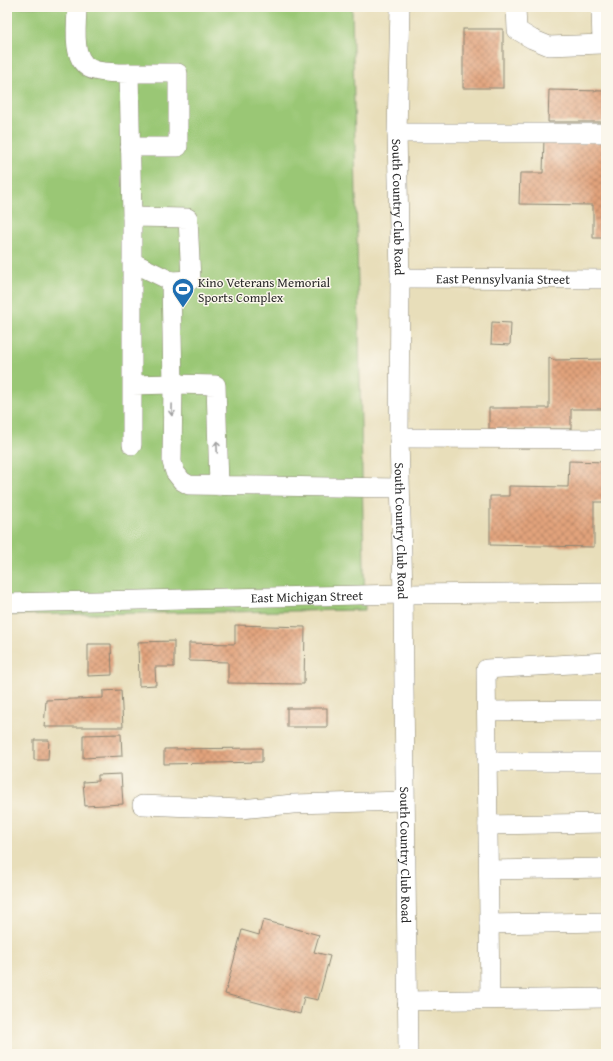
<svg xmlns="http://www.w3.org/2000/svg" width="613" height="1061" viewBox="0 0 613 1061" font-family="'Gentium Book Plus',serif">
	<defs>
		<pattern id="building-cross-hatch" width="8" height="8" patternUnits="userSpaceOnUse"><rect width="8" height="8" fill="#e2a37c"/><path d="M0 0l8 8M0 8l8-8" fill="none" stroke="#b78566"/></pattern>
	</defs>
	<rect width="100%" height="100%" fill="#fbf7ec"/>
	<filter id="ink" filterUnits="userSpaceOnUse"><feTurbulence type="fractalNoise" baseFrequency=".025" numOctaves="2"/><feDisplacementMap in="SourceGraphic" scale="8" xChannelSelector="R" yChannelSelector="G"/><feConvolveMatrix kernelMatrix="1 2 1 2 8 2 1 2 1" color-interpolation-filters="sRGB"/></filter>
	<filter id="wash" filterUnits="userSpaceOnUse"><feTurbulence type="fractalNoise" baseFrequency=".012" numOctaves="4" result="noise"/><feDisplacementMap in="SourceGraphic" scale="16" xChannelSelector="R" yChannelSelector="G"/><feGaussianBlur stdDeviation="0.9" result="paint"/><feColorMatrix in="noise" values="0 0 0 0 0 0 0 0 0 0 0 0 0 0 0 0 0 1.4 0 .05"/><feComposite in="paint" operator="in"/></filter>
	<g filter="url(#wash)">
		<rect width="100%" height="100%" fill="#e8deba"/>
		<polygon fill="#9ac775" stroke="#627950" points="7,7 352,8 365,610 7,615"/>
		<g id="blocks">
			<g fill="url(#building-cross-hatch)">
				<rect x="463" y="29" width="40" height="59"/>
				<polygon points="549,90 606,91 606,122 548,122"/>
				<polygon points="544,138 606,138 606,238 593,238 593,205 519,204 520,173 543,173"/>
				<polygon points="492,322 511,323 510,345 491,344"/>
				<polygon points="549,357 554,360 606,359 606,409 571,409 571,429 489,429 489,408 549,408"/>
				<polygon points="569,461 606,462 606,502 594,502 594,547 490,545 490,496 509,496 509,486 568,487"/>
				<polygon points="235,625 305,627 304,684 228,683 228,662 189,661 189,643 235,644"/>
				<polygon points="174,641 174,667 155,667 156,685 139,686 138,642"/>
				<polygon points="88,644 111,644 112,675 88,676"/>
				<polygon points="121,690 123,727 44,727 46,700 103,698 103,691"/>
				<rect x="287" y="708" width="40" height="19"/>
				<polygon points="121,734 122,756 83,758 83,735"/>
				<polygon points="34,740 49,740 48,760 34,760"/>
				<polygon points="262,748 262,762 164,764 164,749"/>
				<polygon points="121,774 123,804 85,806 83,782 98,781 98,775"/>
				<polygon points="263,920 319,935 314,952 330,956 318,1000 304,997 300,1014 225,994 242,930 259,935"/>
			</g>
		</g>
	</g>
	<g filter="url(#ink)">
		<use href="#blocks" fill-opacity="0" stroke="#8a8472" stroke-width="1"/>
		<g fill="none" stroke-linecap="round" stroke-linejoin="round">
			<g stroke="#8a8472" stroke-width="20">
				<g id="minor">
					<path d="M 77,7 C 77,28 69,66 98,71 C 108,73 119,73 129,73 L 132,217"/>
					<path id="s1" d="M 400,7 L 397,133 L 400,278 L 399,438 L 403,594 L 408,1054"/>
					<polyline points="516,7 517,30 532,39 549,46 602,44 601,7"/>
					<polyline points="129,73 178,73 178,147 130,147"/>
					<polyline points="397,133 606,133"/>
					<polyline points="132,262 171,281"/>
					<path id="s2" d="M 400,278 L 606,279"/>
					<path d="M 132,385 L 173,384 L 171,281 L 191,280 L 188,218 L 132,217 C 132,293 132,369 132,445"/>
					<polyline points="399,438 606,439"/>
					<polyline points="219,486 216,385 173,384 172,462 175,472 182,481 189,485 400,488"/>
					<path id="s3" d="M 7,603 L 403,594 L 606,592"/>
					<polyline points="487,711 606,710"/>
					<polyline points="487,762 606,762"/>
					<polyline points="142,805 241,809 293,804 405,801"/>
					<polyline points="488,825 606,823"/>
					<polyline points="489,870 606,868"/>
					<polyline points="489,924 606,922"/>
					<polyline points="490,999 486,669 606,662"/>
					<polyline points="407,1001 606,998"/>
				</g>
			</g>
			<use href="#minor" stroke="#fff" stroke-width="19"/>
		</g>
		<defs><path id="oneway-shaft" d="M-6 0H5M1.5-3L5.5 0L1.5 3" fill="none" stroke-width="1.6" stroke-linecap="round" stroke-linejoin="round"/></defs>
		<g stroke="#a0a0a0">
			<use href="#oneway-shaft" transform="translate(172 410) rotate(91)"/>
			<use href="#oneway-shaft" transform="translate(217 447) rotate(-92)"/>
		</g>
	</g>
	<defs>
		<g id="stadium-pin" transform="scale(1.15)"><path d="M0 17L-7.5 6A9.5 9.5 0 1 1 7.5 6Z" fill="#1f6fb2" stroke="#fbf7ec"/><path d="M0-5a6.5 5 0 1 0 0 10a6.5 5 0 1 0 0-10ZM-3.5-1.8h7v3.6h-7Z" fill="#fff"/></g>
	</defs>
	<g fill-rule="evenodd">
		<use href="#stadium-pin" x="183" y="289"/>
	</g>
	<g text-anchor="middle" stroke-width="3" stroke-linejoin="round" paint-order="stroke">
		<g font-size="13" fill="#2b2b2b" stroke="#fbf7ec">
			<text dy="5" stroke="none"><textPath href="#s1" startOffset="200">South Country Club Road</textPath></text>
			<text dy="5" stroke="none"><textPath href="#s2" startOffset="103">East Pennsylvania Street</textPath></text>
			<text dy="5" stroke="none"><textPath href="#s1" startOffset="524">South Country Club Road</textPath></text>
			<text dy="5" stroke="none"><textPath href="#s3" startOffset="300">East Michigan Street</textPath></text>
			<text dy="5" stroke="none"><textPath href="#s1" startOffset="848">South Country Club Road</textPath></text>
		</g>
		<g font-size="13" fill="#2b2b2b" stroke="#fbf7ec" text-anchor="start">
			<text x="198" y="287">Kino Veterans Memorial<tspan x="198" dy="15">Sports Complex</tspan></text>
		</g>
	</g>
	<rect width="613" height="1061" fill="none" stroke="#fbf7ec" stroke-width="24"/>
</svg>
